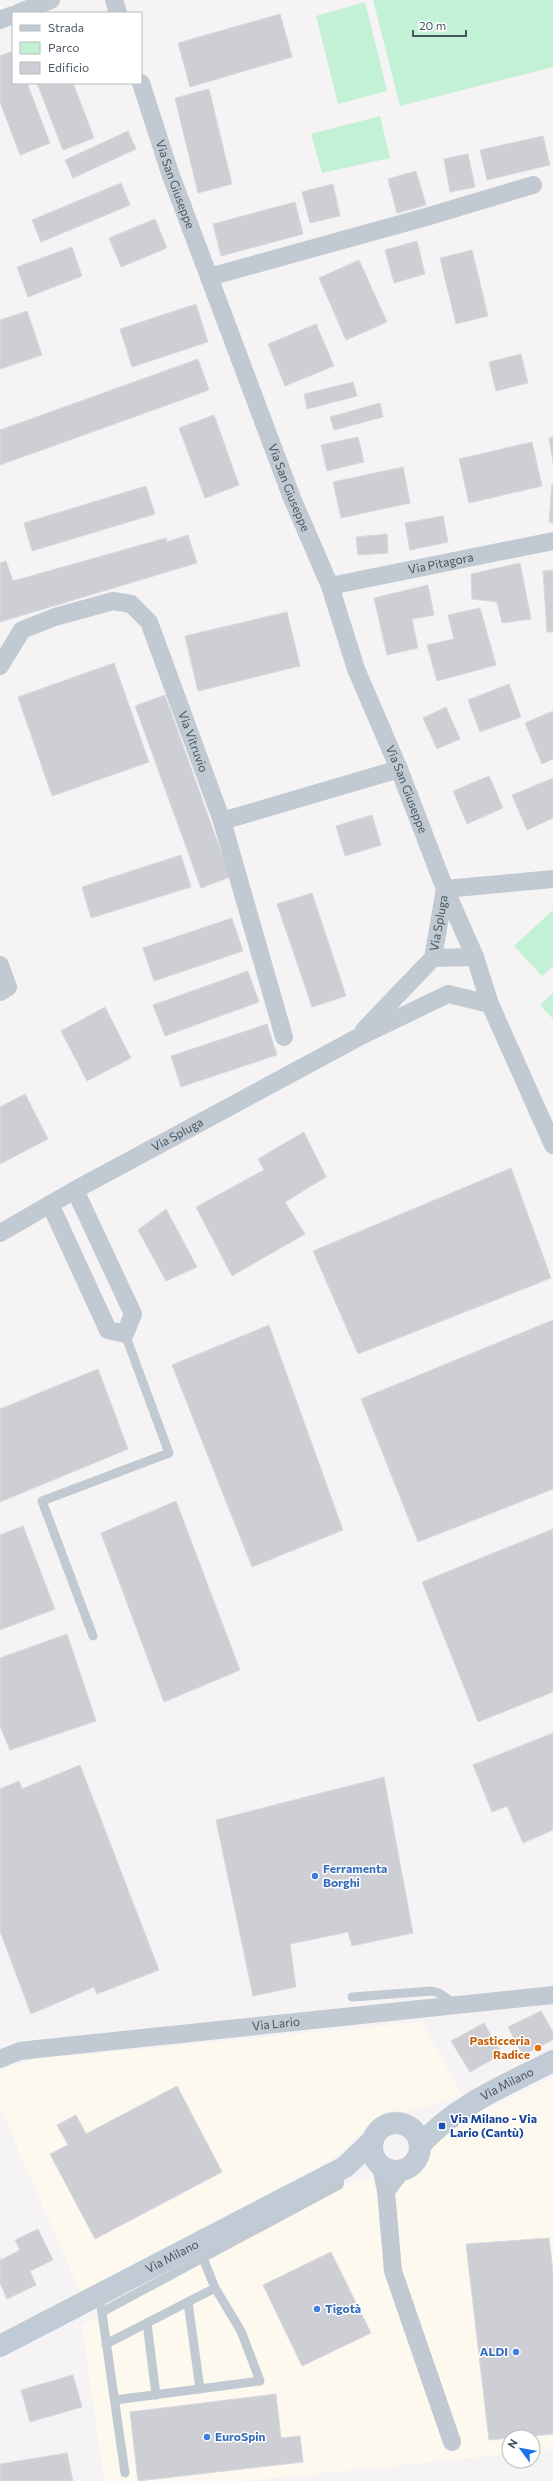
<svg xmlns="http://www.w3.org/2000/svg" width="553" height="2481" viewBox="0 0 553 2481" font-family="Commissioner,sans-serif">
	<rect width="100%" height="100%" fill="#f5f3f3"/>
	<g fill="#fdf9ef">
		<polygon points="422,2022 462,2096 405,2112 397,2109 381,2114 334,2158 80,2292 0,2107 0,2070 36,2059"/>
		<polygon points="553,2078 553,2449 533,2451 533,2437 509,2437 509,2454 244,2481 104,2481 82,2326 360,2178 401,2182 416,2173 428,2158 431,2142 455,2122"/>
	</g>
	<g fill="#c3f1d5">
		<polygon points="373,0 553,0 553,67 400,106"/>
		<polygon points="365,2 387,91 338,104 316,16"/>
		<polygon points="380,116 390,158 322,173 311,134"/>
		<polygon points="553,910 553,966 542,976 514,946"/>
		<polygon points="553,993 553,1019 540,1005"/>
	</g>
	<g fill="#cdcfd5" stroke="#d7d9de">
		<polygon points="280,14 292,57 190,87 178,43"/>
		<polygon points="13,51 13,83 27,83 50,143 20,155 0,102 0,56"/>
		<polygon points="37,83 73,83 94,138 63,150"/>
		<polygon points="209,89 232,184 198,193 175,98"/>
		<polygon points="128,131 136,149 73,178 65,160"/>
		<polygon points="543,136 550,165 487,180 480,150"/>
		<polygon points="468,154 475,187 450,192 444,159"/>
		<polygon points="416,171 426,205 397,213 388,179"/>
		<polygon points="121,183 130,205 41,242 32,220"/>
		<polygon points="333,184 340,216 310,223 302,192"/>
		<polygon points="295,202 303,234 221,256 213,224"/>
		<polygon points="155,219 167,248 121,267 109,238"/>
		<polygon points="417,241 425,274 394,283 385,250"/>
		<polygon points="72,247 82,276 28,297 17,267"/>
		<polygon points="472,250 488,316 456,324 440,258"/>
		<polygon points="359,260 387,322 346,340 319,278"/>
		<polygon points="196,304 208,342 132,367 120,329"/>
		<polygon points="27,311 42,355 0,369 0,320"/>
		<polygon points="316,324 334,366 285,386 268,344"/>
		<polygon points="521,354 528,383 496,391 489,362"/>
		<polygon points="198,359 209,390 0,465 0,430"/>
		<polygon points="353,382 357,396 307,409 304,394"/>
		<polygon points="380,403 383,417 334,430 330,417"/>
		<polygon points="214,415 239,485 205,498 179,428"/>
		<polygon points="358,437 364,462 327,471 321,445"/>
		<polygon points="553,437 553,463 549,438"/>
		<polygon points="532,442 542,486 469,503 459,459"/>
		<polygon points="403,467 410,503 341,518 333,482"/>
		<polygon points="552,483 553,484 553,523 549,522"/>
		<polygon points="146,486 155,514 32,551 24,523"/>
		<polygon points="443,516 448,542 410,550 405,523"/>
		<polygon points="387,534 388,553 358,555 356,537"/>
		<polygon points="188,535 197,563 0,622 0,563 6,561 13,581 166,538 167,542"/>
		<polygon points="520,563 531,619 502,623 497,602 472,599 471,574"/>
		<polygon points="553,570 553,632 547,632 543,571"/>
		<polygon points="428,585 434,615 412,619 418,648 387,655 374,598"/>
		<polygon points="480,608 496,665 437,681 427,645 454,639 448,615"/>
		<polygon points="287,612 300,666 198,691 185,636"/>
		<polygon points="114,663 149,762 52,796 18,697"/>
		<polygon points="509,684 521,717 480,732 468,700"/>
		<polygon points="165,695 230,877 201,888 135,706"/>
		<polygon points="446,707 460,739 437,749 423,718"/>
		<polygon points="553,711 553,759 542,764 525,723"/>
		<polygon points="489,776 503,808 467,824 453,791"/>
		<polygon points="553,778 553,818 527,830 512,795"/>
		<polygon points="372,815 381,845 345,856 336,826"/>
		<polygon points="181,855 191,887 91,918 82,887"/>
		<polygon points="312,893 346,996 312,1007 277,904"/>
		<polygon points="232,918 243,951 154,981 143,948"/>
		<polygon points="248,971 259,1002 165,1036 153,1005"/>
		<polygon points="105,1007 131,1058 87,1081 61,1031"/>
		<polygon points="267,1024 277,1055 181,1087 171,1056"/>
		<polygon points="25,1094 48,1139 0,1164 0,1107"/>
		<polygon points="304,1132 326,1177 285,1202 305,1234 232,1276 196,1207 264,1170 258,1159"/>
		<polygon points="511,1168 551,1278 358,1354 313,1251"/>
		<polygon points="166,1209 197,1267 166,1281 138,1230"/>
		<polygon points="553,1320 553,1489 418,1542 361,1399"/>
		<polygon points="269,1325 343,1530 252,1567 172,1365"/>
		<polygon points="98,1369 128,1449 0,1502 0,1409"/>
		<polygon points="176,1501 240,1670 164,1702 101,1533"/>
		<polygon points="23,1526 55,1609 0,1630 0,1535"/>
		<polygon points="553,1529 553,1692 478,1722 422,1582"/>
		<polygon points="67,1634 96,1721 10,1750 0,1726 0,1658"/>
		<polygon points="553,1733 553,1830 523,1843 507,1806 492,1812 473,1765"/>
		<polygon points="80,1765 159,1970 97,1994 94,1987 31,2014 0,1931 0,1789 19,1781 22,1789"/>
		<polygon points="384,1777 413,1933 352,1946 348,1932 290,1944 296,1987 253,1996 216,1820"/>
		<polygon points="541,2011 553,2032 553,2040 523,2055 508,2027"/>
		<polygon points="484,2023 502,2054 470,2072 451,2041"/>
		<polygon points="177,2086 222,2172 95,2239 50,2154 68,2145 57,2125 76,2115 86,2134"/>
		<polygon points="38,2229 53,2260 30,2271 36,2285 7,2299 0,2283 0,2257 1,2260 20,2250 15,2240"/>
		<polygon points="549,2238 553,2271 553,2434 489,2440 466,2244"/>
		<polygon points="331,2252 371,2333 302,2366 263,2285"/>
		<polygon points="73,2375 82,2407 30,2422 21,2390"/>
		<polygon points="276,2394 281,2438 300,2436 303,2462 138,2481 130,2412"/>
		<polygon points="67,2453 73,2481 0,2481 0,2464"/>
	</g>
	<g fill="none" stroke-linecap="round" stroke-linejoin="round">
		<g stroke="#c1cad2" stroke-width="9">
			<polyline points="93,1636 42,1501 169,1453 125,1334"/>
			<polyline points="352,1997 432,1991 439,1993 455,2004"/>
			<polyline points="203,2258 215,2288"/>
			<polyline points="188,2302 200,2389"/>
			<polyline points="101,2306 125,2473"/>
			<polyline points="102,2312 339,2185 341,2171"/>
			<polyline points="147,2323 156,2395"/>
			<polyline points="106,2344 215,2288 241,2331 260,2381 115,2400"/>
		</g>
		<g stroke="#c1cad2" stroke-width="18">
			<polyline points="114,0 118,13"/>
			<polyline points="18,13 51,0"/>
			<polyline points="0,20 13,15"/>
			<path id="s1" d="M 141,83 L 170,173 L 292,498 L 330,586 L 356,669 L 399,769 L 445,889 L 475,957 L 490,1004 L 553,1145"/>
			<polyline points="209,277 426,217 533,185"/>
			<path id="s2" d="M 330,586 L 553,541"/>
			<path id="s3" d="M 0,666 L 22,630 L 55,617 L 113,601 L 131,604 L 149,622 L 222,821 L 284,1037"/>
			<polyline points="222,821 399,769"/>
			<polyline points="433,958 475,957"/>
			<polyline points="0,965 8,987 0,992"/>
			<path id="s4" d="M 364,1030 L 433,958 L 445,889 L 553,879"/>
			<polyline points="50,1204 108,1330 125,1334 133,1314 75,1190"/>
			<path id="s5" d="M 0,1233 L 75,1190 L 357,1038 L 448,994 L 490,1004"/>
			<path id="s6" d="M 0,2059 L 20,2051 L 37,2049 L 553,1995"/>
			<polyline points="381,2167 386,2191 393,2271 452,2442"/>
			<polyline points="386,2191 402,2170"/>
		</g>
		<g stroke="#c1cbd6" stroke-width="22">
			<circle cx="396" cy="2147" r="24"/>
			<path id="s7" d="M 420,2145 C 456,2105 506,2085 553,2061"/>
			<path id="s8" d="M 0,2346 L 345,2167 L 372,2141"/>
		</g>
	</g>
	<g fill="#3f7fe0" stroke="#fff" stroke-width="1.5">
		<circle cx="315" cy="1876" r="4"/>
		<circle cx="317" cy="2309" r="4"/>
		<circle cx="516" cy="2352" r="4"/>
		<circle cx="207" cy="2437" r="4"/>
	</g>
	<circle fill="#e8710a" stroke="#fff" stroke-width="1.5" cx="538" cy="2048" r="4"/>
	<rect fill="#1a4fb4" stroke="#fff" stroke-width="1.5" x="438" y="2122" width="8" height="8" rx="2"/>
	<g text-anchor="middle" stroke-width="3" stroke-linejoin="round" paint-order="stroke">
		<g font-size="12" fill="#4a5661" stroke="#fff">
			<text dy="4" stroke="none"><textPath href="#s1" startOffset="107">Via San Giuseppe</textPath></text>
			<text dy="4" stroke="none"><textPath href="#s1" startOffset="431">Via San Giuseppe</textPath></text>
			<text dy="4" stroke="none"><textPath href="#s2" startOffset="113">Via Pitagora</textPath></text>
			<text dy="4" stroke="none"><textPath href="#s3" startOffset="309">Via Vitruvio</textPath></text>
			<text dy="4" stroke="none"><textPath href="#s1" startOffset="755">Via San Giuseppe</textPath></text>
			<text dy="4" stroke="none"><textPath href="#s4" startOffset="135">Via Spluga</textPath></text>
			<text dy="4" stroke="none"><textPath href="#s5" startOffset="203">Via Spluga</textPath></text>
			<text dy="4" stroke="none"><textPath href="#s6" startOffset="279">Via Lario</textPath></text>
			<text dy="4" stroke="none"><textPath href="#s7" startOffset="107">Via Milano</textPath></text>
			<text dy="4" stroke="none"><textPath href="#s8" startOffset="194">Via Milano</textPath></text>
		</g>
		<g font-size="12" font-weight="bold" fill="#366cbe" stroke="#fff" text-anchor="start">
			<text x="323" y="1873">Ferramenta<tspan x="323" dy="14">Borghi</tspan></text>
			<text x="325" y="2313">Tigotà</text>
			<text x="508" y="2356" text-anchor="end">ALDI</text>
			<text x="215" y="2441">EuroSpin</text>
		</g>
		<g font-size="12" font-weight="bold" fill="#c56008" stroke="#fff" text-anchor="end">
			<text x="530" y="2045">Pasticceria<tspan x="530" dy="14">Radice</tspan></text>
		</g>
		<g font-size="12" font-weight="bold" fill="#164399" stroke="#fff" text-anchor="start">
			<text x="450" y="2123">Via Milano - Via<tspan x="450" dy="14">Lario (Cantù)</tspan></text>
		</g>
	</g>
	<rect x="12" y="12" width="130" height="72" fill="#ffffff" stroke="#b7bbc0"/>
	<rect x="20" y="25" width="20" height="6" fill="#c1cbd6" stroke="#b7bbc0"/>
	<text x="48" y="32" font-size="12" fill="#4a5661">Strada</text>
	<rect x="20" y="42" width="20" height="12" fill="#c3f1d5" stroke="#b7bbc0"/>
	<text x="48" y="52" font-size="12" fill="#4a5661">Parco</text>
	<rect x="20" y="62" width="20" height="12" fill="#cdcfd5" stroke="#b7bbc0"/>
	<text x="48" y="72" font-size="12" fill="#4a5661">Edificio</text>
	<g transform="translate(521 2449) rotate(302)"><circle r="19" fill="#ffffff" stroke="#b7bbc0"/>
	<path d="M0-3L7 15L0 10L-7 15Z" fill="#1a73e8"/>
	<text y="-6" font-size="11" font-weight="bold" text-anchor="middle" fill="#4a5661">N</text>
	</g>
	<path d="M413 30v6h53v-6" fill="none" stroke="#4a5661" stroke-width="2"/>
	<text x="419" y="30" font-size="12" fill="#4a5661" stroke="#ffffff" stroke-width="3" paint-order="stroke">20 m</text>
</svg>
